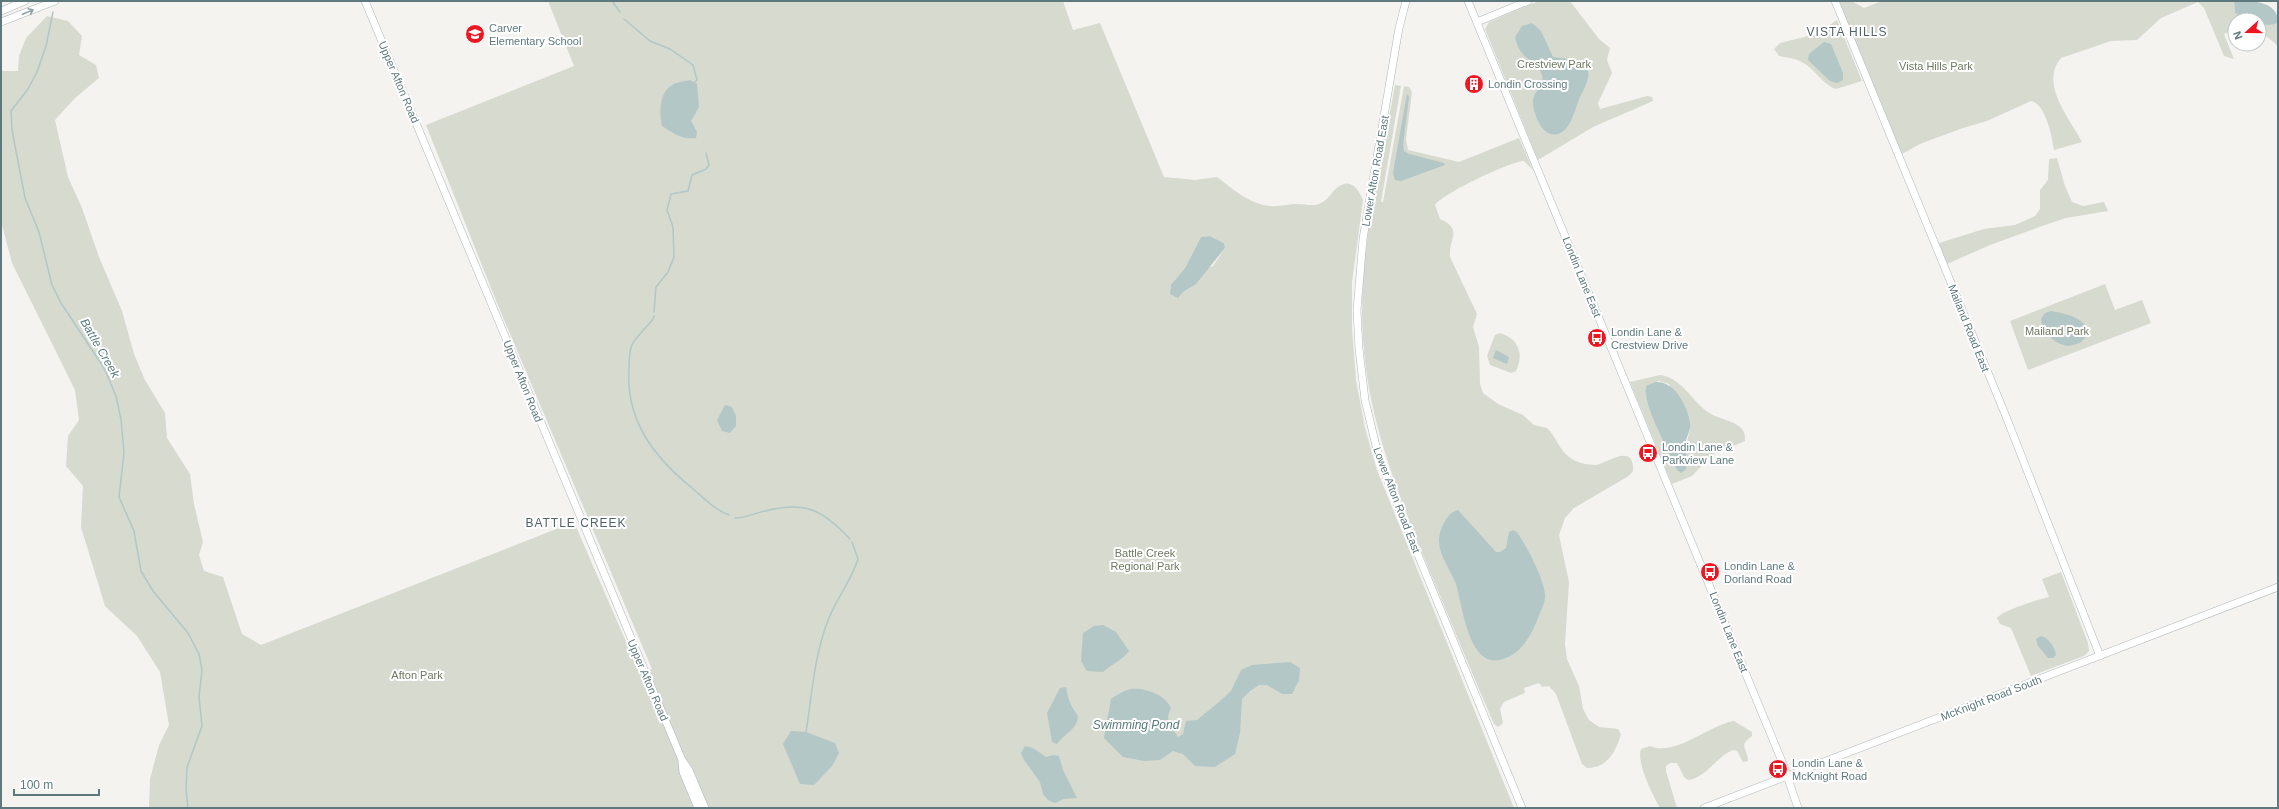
<svg xmlns="http://www.w3.org/2000/svg" width="2279" height="809" viewBox="0 0 2279 809" font-family="Helvetica,sans-serif">
	<rect width="100%" height="100%" fill="#f5f3f0"/>
	<g fill="#d6dacf" fill-rule="evenodd">
		<path d="M 548,1 L 1063,1 L 1073,30 L 1100,23 L 1164,177 L 1195,180 L 1217,177 C 1233,189 1249,204 1270,206 C 1279,207 1289,204 1298,204 C 1306,204 1314,207 1321,203 C 1330,199 1333,187 1344,184 C 1354,181 1360,193 1363,200 L 1352,282 L 1352,329 L 1356,380 L 1365,428 L 1377,470 L 1514,808 L 149,808 L 150,779 L 159,745 L 169,725 L 160,672 L 137,636 L 105,606 L 81,527 L 83,486 L 66,466 L 68,436 L 79,420 L 75,390 L 12,263 L 1,221 L 1,71 L 18,71 L 19,56 L 26,38 L 47,16 L 68,21 L 82,36 L 79,55 L 96,65 L 99,78 L 75,98 L 55,120 L 68,177 L 82,208 L 99,257 L 122,311 L 134,354 L 145,380 L 165,413 L 167,438 L 190,474 L 194,504 L 203,542 L 199,555 L 204,571 L 223,577 L 242,634 L 261,645 L 574,522 L 640,674 L 652,669 L 497,303 L 426,125 L 574,66 ZM 1210,236 L 1224,243 L 1225,248 L 1213,266 L 1175,280 L 1185,268 L 1201,237 Z"/>
		<polygon points="1539,1 1570,1 1599,39 1610,48 1607,60 1612,73 1598,103 1600,109 1647,96 1652,97 1653,101 1593,127 1538,160 1485,29 1489,22"/>
		<path d="M 1839,1 L 1852,1 L 1864,8 L 1882,1 L 2234,1 L 2235,13 L 2246,20 L 2235,20 L 2235,30 L 2224,34 L 2234,59 L 2224,56 L 2204,8 L 2198,2 L 2161,18 L 2137,40 L 2111,41 L 2061,58 C 2039,84 2070,119 2082,142 L 2054,150 C 2052,137 2046,104 2031,101 L 1987,121 L 1963,128 L 1920,144 L 1902,154 Z"/>
		<path d="M 1837,20 L 1862,81 L 1836,89 C 1825,86 1818,74 1809,67 C 1800,59 1790,58 1779,56 L 1774,49 L 1780,43 L 1816,34 Z"/>
		<polygon points="2278,22 2278,45 2277,45 2259,30 2259,24 2267,25"/>
		<path d="M 1395,85 L 1401,86 L 1381,202 L 1383,202 L 1404,86 L 1409,87 L 1412,92 L 1406,139 L 1408,150 L 1459,162 L 1519,138 L 1533,170 L 1524,161 C 1511,161 1442,194 1435,205 L 1440,219 C 1464,230 1448,238 1450,257 L 1477,314 L 1473,327 L 1479,347 L 1480,384 L 1483,393 L 1498,404 L 1523,415 L 1534,425 L 1547,428 C 1559,440 1559,454 1578,462 C 1583,464 1590,465 1596,465 C 1607,463 1632,444 1633,467 C 1634,472 1631,474 1627,477 L 1574,508 L 1565,518 L 1559,535 L 1569,582 L 1565,644 L 1567,659 L 1579,686 L 1583,709 L 1589,720 L 1599,727 L 1618,729 L 1621,734 C 1616,751 1608,768 1587,768 L 1582,764 L 1556,694 L 1549,686 L 1542,687 L 1539,683 L 1524,688 L 1525,693 L 1504,702 L 1500,709 L 1503,723 L 1498,727 L 1494,724 C 1471,672 1450,619 1428,567 C 1393,481 1363,408 1362,313 C 1362,237 1382,160 1395,85 Z"/>
		<polygon points="2057,158 2065,186 2072,202 2083,206 2104,202 2108,211 2066,218 2045,225 1990,245 1947,264 1939,243 1984,229 2015,225 2035,216 2040,209 2040,190 2048,180 2049,159"/>
		<polygon points="2105,284 2115,310 2142,300 2151,323 2028,370 2010,321"/>
		<path d="M 1500,333 C 1519,339 1524,354 1516,371 L 1511,373 L 1490,365 L 1487,356 L 1495,335 Z"/>
		<path d="M 1660,375 C 1683,378 1692,403 1711,414 C 1721,420 1734,420 1742,429 C 1745,433 1745,436 1745,441 L 1712,455 L 1692,476 L 1672,484 L 1630,382 ZM 1659,381 L 1669,384 L 1690,429 L 1686,446 L 1686,469 L 1677,470 L 1646,395 L 1647,385 Z"/>
		<path d="M 2061,572 L 2088,643 L 2089,651 L 2084,656 L 2031,676 L 2011,628 L 2000,624 L 1997,618 C 2001,611 2039,599 2049,597 L 2042,579 Z"/>
		<path d="M 1734,721 L 1752,732 L 1752,736 C 1738,746 1747,747 1748,761 L 1743,762 L 1737,751 L 1733,750 C 1716,757 1706,778 1688,780 L 1684,777 L 1677,763 L 1670,763 L 1666,766 L 1666,771 L 1677,808 L 1660,808 C 1653,795 1636,763 1641,749 L 1650,746 C 1675,757 1709,725 1734,721 Z"/>
	</g>
	<g fill="#b2c7c6">
		<path d="M 2234,1 C 2250,1 2278,0 2278,22 C 2273,26 2265,25 2259,24 L 2259,20 L 2246,20 L 2235,13 Z"/>
		<path d="M 1532,23 L 1541,31 L 1553,57 L 1582,61 C 1596,74 1583,89 1578,102 C 1574,113 1568,138 1551,134 C 1540,132 1532,109 1533,100 C 1534,91 1545,86 1542,75 C 1537,59 1520,62 1515,37 L 1522,26 Z"/>
		<polygon points="1824,42 1831,44 1843,73 1843,80 1837,83 1830,81 1808,60 1809,54"/>
		<path d="M 690,80 L 697,84 L 699,107 L 691,121 L 697,132 L 696,138 C 682,140 673,133 662,126 C 659,112 659,91 674,84 C 678,82 685,81 690,80 Z"/>
		<polygon points="1407,94 1409,97 1403,145 1404,151 1409,154 1444,163 1445,165 1401,181 1395,180 1393,173"/>
		<polygon points="1210,236 1224,243 1225,248 1196,284 1184,291 1178,298 1170,294 1171,285 1185,268 1201,237"/>
		<path d="M 2051,311 C 2063,313 2093,319 2086,337 L 2080,343 L 2069,346 C 2055,345 2042,332 2041,319 L 2045,313 Z"/>
		<polygon points="1496,350 1509,357 1507,364 1493,358"/>
		<path d="M 1656,382 C 1675,381 1688,407 1690,423 C 1691,430 1687,435 1686,441 C 1685,451 1687,460 1686,469 L 1681,473 L 1677,470 C 1671,454 1639,399 1647,385 Z"/>
		<polygon points="725,405 732,407 736,416 736,426 730,433 722,431 717,420"/>
		<path d="M 1458,510 L 1496,552 L 1500,552 L 1506,548 L 1509,532 L 1513,530 L 1517,532 C 1526,545 1545,580 1545,596 C 1545,602 1542,608 1540,613 C 1533,631 1525,650 1506,658 C 1469,674 1463,607 1456,584 C 1451,570 1438,555 1439,539 C 1440,529 1447,512 1458,510 Z"/>
		<path d="M 1103,625 L 1116,632 L 1129,651 C 1122,660 1112,664 1103,672 L 1087,671 L 1081,661 L 1083,633 L 1094,626 Z"/>
		<path d="M 2041,636 C 2049,638 2055,648 2056,655 L 2053,658 L 2048,658 L 2038,646 L 2036,639 Z"/>
		<path d="M 1290,662 L 1300,668 L 1299,680 L 1292,694 L 1282,694 L 1267,685 L 1259,685 L 1250,691 L 1242,699 L 1240,733 L 1235,754 L 1215,767 L 1195,766 L 1183,754 L 1173,751 L 1160,760 L 1144,761 L 1123,757 L 1104,738 L 1111,699 C 1117,695 1123,691 1131,689 C 1144,687 1166,695 1171,708 C 1164,722 1171,726 1178,737 L 1183,734 L 1186,721 L 1197,720 L 1219,702 L 1231,691 L 1241,670 L 1252,665 Z"/>
		<path d="M 1066,687 C 1068,699 1071,707 1078,716 C 1077,730 1065,733 1057,744 L 1052,742 L 1047,713 L 1060,688 Z"/>
		<polygon points="791,731 806,732 835,743 839,753 832,766 814,785 800,784 783,744"/>
		<polygon points="1025,746 1033,748 1046,757 1053,755 1059,756 1063,770 1077,798 1064,799 1055,803 1048,800 1043,794 1040,782 1024,760 1021,753"/>
	</g>
	<g fill="none" stroke-linecap="round" stroke-linejoin="round">
		<g stroke="#b2c7c6" stroke-width="1.5">
			<polyline points="612,1 620,12"/>
			<polyline points="53,12 46,46 37,72 28,89 11,111 12,130 25,198 39,232 52,285 61,303 104,368 116,396 121,419 124,453 119,497 134,531 141,571 153,591 188,633 199,654 202,670 199,697 202,726 187,767 186,789 188,808"/>
			<polyline points="624,19 650,41 670,49 693,65 697,80 693,84"/>
			<polyline points="654,312 656,287 668,272 674,257 673,227 667,210 671,194 688,191 692,175 706,169 709,165 706,153"/>
			<path d="M 654,316 L 653,319 C 647,327 639,334 633,343 C 629,349 629,362 629,370 C 626,421 654,457 692,488 C 704,498 715,510 729,515"/>
			<path d="M 735,518 C 745,518 755,513 765,511 C 805,501 822,509 850,539"/>
			<path d="M 806,732 C 812,695 814,658 827,623 C 835,600 851,582 858,559 L 852,542"/>
		</g>
		<g stroke="#aeb8ba" stroke-width="8">
			<g id="secondary">
				<polyline points="365,1 682,760 689,770 705,808"/>
				<polyline points="1406,1 1399,28 1363,239 1357,310 1359,349 1365,400 1377,450 1389,484 1522,808"/>
				<polyline points="1468,1 1783,764 1798,808"/>
				<polyline points="1835,1 2005,414 2100,656"/>
				<polyline points="1,11 25,1"/>
				<polyline points="1,22 55,1"/>
				<polyline points="1477,22 1528,1"/>
				<polyline points="682,762 683,772 698,808"/>
				<polyline points="1704,808 2278,587"/>
			</g>
		</g>
		<use href="#secondary" stroke="#fff" stroke-width="7"/>
	</g>
	<defs><path id="oneway-shaft" d="M-6 0H5M1.5-3L5.5 0L1.5 3" fill="none" stroke-width="1.6" stroke-linecap="round" stroke-linejoin="round"/></defs>
	<use stroke="#8ea1a4" href="#oneway-shaft" transform="translate(28 12) rotate(-22)"/>
	<defs>
		<g id="school-disc" transform="scale(1)"><circle r="9.5" fill="#ee1721" stroke="#fff"/><path d="M0-5L7-2L0 1L-7-2ZM-4 1L0 2.5L4 1V4Q0 6-4 4Z" fill="#fff"/></g>
		<g id="building-disc" transform="scale(1)"><circle r="9.5" fill="#ee1721" stroke="#fff"/><path d="M-4-6H4V6H1V3H-1V6H-4ZM-2.5-4.3h1.7v1.8h-1.7ZM.8-4.3h1.7v1.8H.8ZM-2.5-1h1.7V.8h-1.7ZM.8-1h1.7V.8H.8Z" fill="#fff"/></g>
		<g id="bus-disc" transform="scale(1)"><circle r="9.5" fill="#ee1721" stroke="#fff"/><path d="M-5-6H5V4H4V6H2V4H-2V6H-4V4H-5ZM-3.5-4V0h7V-4ZM-3.5 1.2v1.5H-2V1.2ZM2 1.2v1.5H3.5V1.2Z" fill="#fff"/></g>
	</defs>
	<g fill-rule="evenodd">
		<use href="#school-disc" x="475" y="34"/>
		<use href="#building-disc" x="1474" y="84"/>
		<use href="#bus-disc" x="1597" y="338"/>
		<use href="#bus-disc" x="1648" y="453"/>
		<use href="#bus-disc" x="1710" y="572"/>
		<use href="#bus-disc" x="1778" y="769"/>
	</g>
	<g text-anchor="middle" stroke-width="4" stroke-linejoin="round" paint-order="stroke">
		<g font-size="11" fill="#5d797d" stroke="#fff" text-anchor="start">
			<text x="489" y="32">Carver<tspan x="489" dy="13">Elementary School</tspan></text>
			<text x="1488" y="88">Londin Crossing</text>
			<text x="1611" y="336">Londin Lane &amp;<tspan x="1611" dy="13">Crestview Drive</tspan></text>
			<text x="1662" y="451">Londin Lane &amp;<tspan x="1662" dy="13">Parkview Lane</tspan></text>
			<text x="1724" y="570">Londin Lane &amp;<tspan x="1724" dy="13">Dorland Road</tspan></text>
			<text x="1792" y="767">Londin Lane &amp;<tspan x="1792" dy="13">McKnight Road</tspan></text>
		</g>
		<g font-size="11" fill="#6d7a61" stroke="#fff">
			<text x="1554" y="68">Crestview Park</text>
			<text x="1936" y="70">Vista Hills Park</text>
			<text x="2057" y="335">Mailand Park</text>
			<text x="1145" y="557">Battle Creek<tspan x="1145" dy="13">Regional Park</tspan></text>
			<text x="417" y="679">Afton Park</text>
		</g>
		<g font-size="11" fill="#5d797d" stroke="#fff">
			<text transform="translate(399 82) rotate(67)" y="4">Upper Afton Road</text>
			<text transform="translate(1375 171) rotate(-80)" y="4">Lower Afton Road East</text>
			<text transform="translate(1582 277) rotate(68)" y="4">Londin Lane East</text>
			<text transform="translate(1969 328) rotate(68)" y="4">Mailand Road East</text>
			<text transform="translate(523 381) rotate(68)" y="4">Upper Afton Road</text>
			<text transform="translate(1397 500) rotate(69)" y="4">Lower Afton Road East</text>
			<text transform="translate(1729 632) rotate(68)" y="4">Londin Lane East</text>
			<text transform="translate(648 680) rotate(67)" y="4">Upper Afton Road</text>
			<text transform="translate(1991 698) rotate(-21)" y="4">McKnight Road South</text>
		</g>
		<g font-size="12" letter-spacing="1" fill="#506468" stroke="#fff">
			<text x="1847" y="36">VISTA HILLS</text>
			<text x="576" y="527">BATTLE CREEK</text>
		</g>
		<g font-size="12" font-style="italic" fill="#587a7a" stroke="#fff">
			<text transform="translate(100 348) rotate(60)" y="4">Battle Creek</text>
			<text x="1136" y="729">Swimming Pond</text>
		</g>
	</g>
	<rect width="2279" height="809" fill="none" stroke="#5d797d" stroke-width="4"/>
	<g transform="translate(2247 32) rotate(249)"><circle r="19" fill="#ffffff" stroke="#bec9cb"/>
	<path d="M0-3L7 15L0 10L-7 15Z" fill="#ee1721"/>
	<text y="-6" font-size="11" font-weight="bold" text-anchor="middle" fill="#5d797d">N</text>
	</g>
	<path d="M14 789v6h85v-6" fill="none" stroke="#5d797d" stroke-width="2"/>
	<text x="20" y="789" font-size="12" fill="#5d797d" stroke="#ffffff" stroke-width="3" paint-order="stroke">100 m</text>
</svg>
